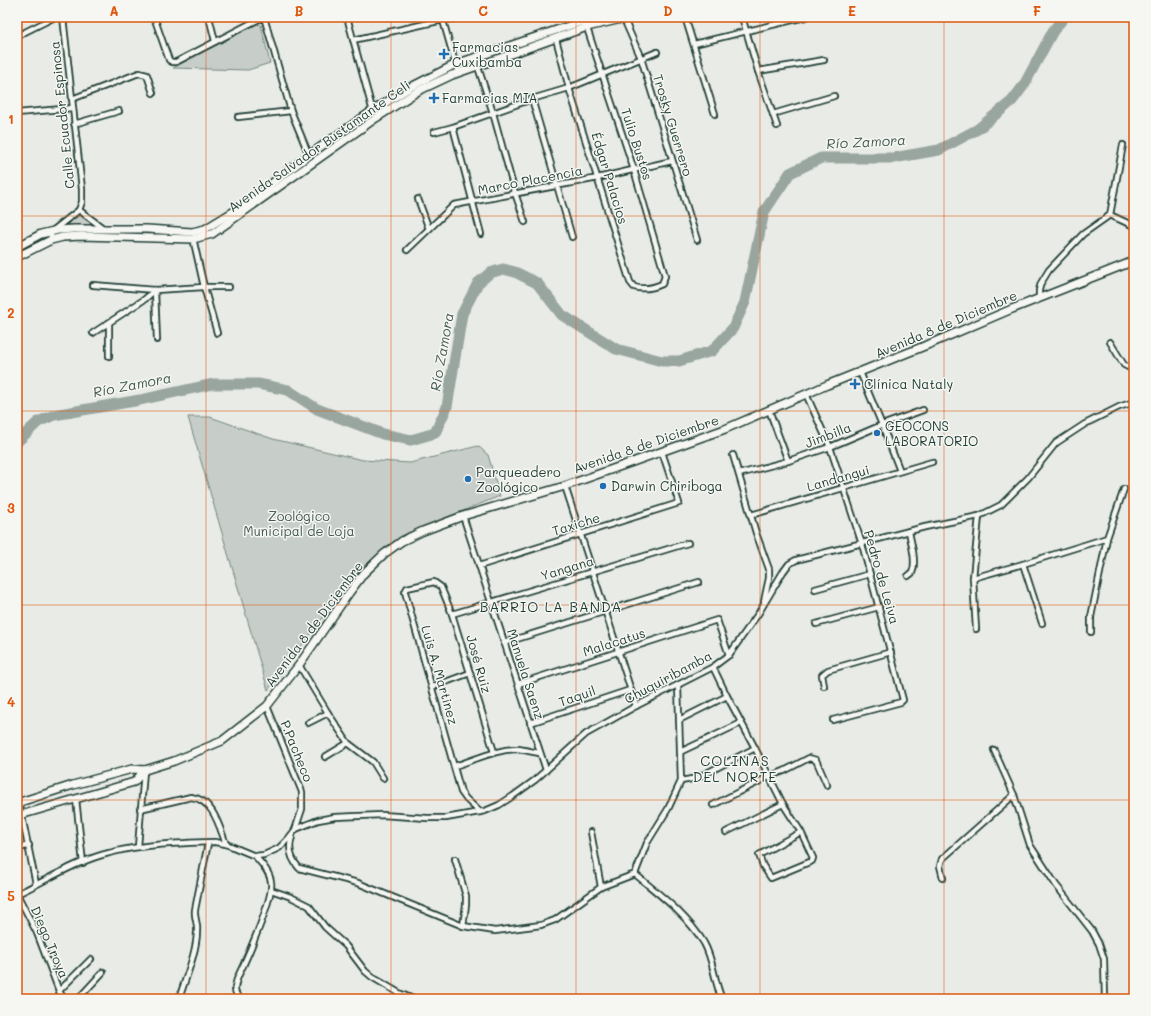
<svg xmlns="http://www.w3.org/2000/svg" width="1151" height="1016" viewBox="0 0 1151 1016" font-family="Mali,sans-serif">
	<rect width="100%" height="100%" fill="#e9ebe7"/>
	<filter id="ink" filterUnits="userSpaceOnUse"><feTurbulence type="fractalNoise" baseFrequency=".025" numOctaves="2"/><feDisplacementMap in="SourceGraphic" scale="8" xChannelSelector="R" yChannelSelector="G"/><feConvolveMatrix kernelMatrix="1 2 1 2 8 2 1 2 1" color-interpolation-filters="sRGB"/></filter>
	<g filter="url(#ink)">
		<g fill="#c7cec9" stroke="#73867e">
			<polygon points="257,24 261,25 270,63 248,70 173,68"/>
			<polygon points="80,215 99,227 87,225 65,226"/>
			<polygon points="188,417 210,417 273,439 363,460 410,463 478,446 488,455 500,496 407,533 383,549 356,574 268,690"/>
		</g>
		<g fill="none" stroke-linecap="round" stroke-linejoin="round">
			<polyline stroke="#99a6a0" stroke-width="11" points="17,442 38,422 54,415 140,400 213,384 258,384 288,390 317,409 383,434 411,440 435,433 447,407 462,314 478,283 490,273 503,269 515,272 537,283 562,315 616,349 662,361 679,361 712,351 733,328 745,302 764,212 790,173 821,158 893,158 939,150 978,129 1012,101 1024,85 1053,31 1064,17"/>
			<g stroke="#1f3d34" stroke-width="8">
				<g id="minor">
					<polyline points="154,17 169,60 172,62 176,62 263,17"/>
					<polyline points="209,17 215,41"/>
					<polyline points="264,17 291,111 309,155"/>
					<polyline points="347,17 373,112"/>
					<polyline points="442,17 458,73"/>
					<polyline points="623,17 641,58 697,240"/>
					<polyline points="685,17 715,114"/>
					<polyline points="742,17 758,71 777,126"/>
					<polyline points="17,36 55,17"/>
					<path d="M 556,39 L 569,88 L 630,282 L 634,287 C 644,290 653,288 662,284 L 665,276 L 634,170 L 586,25"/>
					<polyline points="353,40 443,20 463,17"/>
					<polyline points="694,44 805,17"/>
					<polyline points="475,58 493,113 515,193 525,222"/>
					<polyline points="758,71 824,60"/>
					<polyline points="72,99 139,73 147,75 153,93"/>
					<polyline points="532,99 572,237"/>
					<polyline points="17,113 73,108"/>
					<polyline points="773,114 834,96"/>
					<polyline points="238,117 291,111"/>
					<polyline points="74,124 119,111"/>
					<polyline points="453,127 481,234"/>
					<polyline points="434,132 453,127 532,99 569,88 657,52"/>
					<polyline points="418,199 429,229"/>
					<polyline points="79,210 103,228"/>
					<polyline points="1110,215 1134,226"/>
					<polyline points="51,240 51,232 79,210 82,202 82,189 63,17"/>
					<polyline points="407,250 454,205 593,179 672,161"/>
					<polyline points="93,285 155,290"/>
					<polyline points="1039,298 1039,290 1041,283 1049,270 1083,234 1110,215 1123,145"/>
					<polyline points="109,323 109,356"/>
					<polyline points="93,333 145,299 155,290"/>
					<polyline points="217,333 204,287 229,287"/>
					<polyline points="157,340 155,290 204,287 193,238"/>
					<polyline points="1110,342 1124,365 1134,370"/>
					<polyline points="860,372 882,425 900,471"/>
					<polyline points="806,394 830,447 862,544 903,700 901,702 833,720"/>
					<polyline points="769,410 788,461"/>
					<polyline points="733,455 756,533 769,569 769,578 764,601"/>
					<polyline points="739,474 788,461 830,447 882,425 923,410"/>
					<polyline points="565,486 636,706"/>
					<polyline points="751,515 932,462"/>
					<polyline points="463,516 546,770"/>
					<polyline points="479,566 679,503 662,452"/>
					<path d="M 908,576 L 912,573 C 917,561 911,544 909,531"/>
					<polyline points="973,578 1023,564"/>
					<polyline points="815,589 870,574"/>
					<polyline points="452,614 688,543"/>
					<polyline points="1042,623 1023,564 1107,538 1124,489"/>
					<polyline points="816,624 879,607"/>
					<polyline points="976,629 973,578 979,516"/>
					<polyline points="1091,632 1091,617 1107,538"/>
					<polyline points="504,643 699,582"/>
					<polyline points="299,665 328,713 348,743 373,762 383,778"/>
					<polyline points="713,667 727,696 755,748 783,804 801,832 813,858 812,861 771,878 763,866 759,855 801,832"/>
					<polyline points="518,684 717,620 729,655"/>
					<polyline points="824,686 822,675 828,670 891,652"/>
					<polyline points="432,687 470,673"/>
					<polyline points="267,706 302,792 302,809 295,830"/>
					<polyline points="679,720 727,696"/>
					<polyline points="308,723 328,713"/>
					<polyline points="530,723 630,690"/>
					<polyline points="994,750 1014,795 1030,845 1056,885 1092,931 1099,944 1104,959 1105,999"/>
					<polyline points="680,752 741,723"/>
					<polyline points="325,757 348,743"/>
					<path d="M 454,766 C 475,760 496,749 518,749 C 525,750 533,752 540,753"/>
					<polyline points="681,781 697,778 755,748"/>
					<polyline points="76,799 83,863"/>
					<polyline points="19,802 36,884"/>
					<polyline points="713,805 770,776 784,771 809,758 816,760 827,785"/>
					<path d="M 140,809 L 191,797 C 213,799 219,826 226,844"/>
					<polyline points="480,812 466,799 461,792 405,592 407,588 434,582 441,587 452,614 494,752"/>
					<polyline points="591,832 601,887"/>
					<polyline points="726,832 783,804"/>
					<path d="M 292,837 C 288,848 291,859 299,868 L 358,883 L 463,926 L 495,931 L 541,925 L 555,920 L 601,887 L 635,874 C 660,895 687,915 704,943 C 714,961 714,982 722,999"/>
					<polyline points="138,847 144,771"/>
					<polyline points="17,849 29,845"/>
					<polyline points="455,859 466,896 466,905 463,926"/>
					<polyline points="635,874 647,843 668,809 681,781 678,685"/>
					<polyline points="943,878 940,866 942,859 1014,795"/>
					<polyline points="271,890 291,897 309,906 325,927 346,946 365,971 372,977 399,993 413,999"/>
					<path d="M 17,894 C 45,881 79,860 109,853 C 143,844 180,843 215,842 L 226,844 L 255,856 L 264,855 L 279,848 L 288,839 L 296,829 L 318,820 L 335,817 L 382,815 L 427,818 L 446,818 L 485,811 L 499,805 L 513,796 L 535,780 L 586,734 L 636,706 L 713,667 L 729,655 L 758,614 L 783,572 L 789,564 L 796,560 L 925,527 L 979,516 L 1001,505 L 1028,478 L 1056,443 L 1085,424 L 1119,407 L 1134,402"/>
					<polyline points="17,894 37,933 59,991 64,999"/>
					<polyline points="59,991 91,959"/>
					<polyline points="78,999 103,972"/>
					<path d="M 179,999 C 185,979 197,952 197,931 C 198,924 194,917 195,910 L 208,843"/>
					<path d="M 240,999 C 237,996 235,993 235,989 C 235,981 240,972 243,966 C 250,950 274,897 271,882 C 270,872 261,863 255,856"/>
				</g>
			</g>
			<g stroke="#1f3d34" stroke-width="10">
				<g id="secondary">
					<polyline points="17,247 41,234 58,230 74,229 147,229 192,232 205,229 241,207 309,155 372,111 411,87 456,64 595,17"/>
					<polyline points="17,257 51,240 63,237 81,236 193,239 212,234 376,118 418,91 452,75 587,27 630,17"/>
					<polyline points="17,803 73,785 132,769 145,770 174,761 222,741 267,706 299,665 349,593 364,573 384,554 402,541 423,531 463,516 565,486 725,429 827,385 932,343 1012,309 1134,261"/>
					<polyline points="17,816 134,782 145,770"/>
				</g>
			</g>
			<use href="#minor" stroke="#f6f6f2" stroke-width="4.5"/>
			<use href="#secondary" stroke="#f6f6f2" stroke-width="7"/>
		</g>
	</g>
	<path fill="none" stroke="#de580e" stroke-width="1" stroke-opacity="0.55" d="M 206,17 L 206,999M 391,17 L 391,999M 576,17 L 576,999M 760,17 L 760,999M 944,17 L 944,999M 17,216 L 1134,216M 17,411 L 1134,411M 17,605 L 1134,605M 17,800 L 1134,800"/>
	<g fill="#1f6fb2" stroke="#f6f6f2" stroke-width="1.5">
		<path d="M442 48h4v4h4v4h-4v4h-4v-4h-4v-4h4z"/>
		<path d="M432 92h4v4h4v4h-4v4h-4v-4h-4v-4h4z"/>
		<path d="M853 378h4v4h4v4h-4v4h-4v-4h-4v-4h4z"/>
		<circle cx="877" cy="433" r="4"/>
		<circle cx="468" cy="479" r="4"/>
		<circle cx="603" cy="486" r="4"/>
	</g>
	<g text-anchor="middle" stroke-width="3" stroke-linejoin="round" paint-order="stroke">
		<g font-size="13" fill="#1f3d34" stroke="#f6f6f2" text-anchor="start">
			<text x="452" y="52">Farmacias<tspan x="452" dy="15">Cuxibamba</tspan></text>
			<text x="442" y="103">Farmacias MIA</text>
			<text x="864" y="389">Clínica Nataly</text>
			<text x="885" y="431">GEOCONS<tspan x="885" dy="15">LABORATORIO</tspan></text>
			<text x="476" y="477">Parqueadero<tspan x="476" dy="15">Zoológico</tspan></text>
			<text x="611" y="491">Darwin Chiriboga</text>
		</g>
		<g font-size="13" fill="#1f3d34" stroke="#f6f6f2">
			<text transform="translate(62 115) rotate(-96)" y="5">Calle Ecuador Espinosa</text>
			<text transform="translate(673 125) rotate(73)" y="5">Trosky Guerrero</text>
			<text transform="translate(637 144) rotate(72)" y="5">Tulio Bustos</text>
			<text transform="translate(319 146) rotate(-35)" y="5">Avenida Salvador Bustamante Celi</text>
			<text transform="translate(610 178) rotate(73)" y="5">Édgar Palacios</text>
			<text transform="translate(530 180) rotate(-11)" y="5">Marco Placencia</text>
			<text transform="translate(946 324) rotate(-23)" y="5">Avenida 8 de Diciembre</text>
			<text transform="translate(828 435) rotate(-21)" y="5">Jimbilla</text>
			<text transform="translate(646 444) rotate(-19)" y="5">Avenida 8 de Diciembre</text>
			<text transform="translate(838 478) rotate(-16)" y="5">Landangui</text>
			<text transform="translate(576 524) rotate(-17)" y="5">Taxiche</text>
			<text transform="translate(567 568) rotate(-17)" y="5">Yangana</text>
			<text transform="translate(882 577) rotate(74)" y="5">Pedro de Leiva</text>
			<text transform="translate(314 624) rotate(-53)" y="5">Avenida 8 de Diciembre</text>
			<text transform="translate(614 642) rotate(-18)" y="5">Malacatus</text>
			<text transform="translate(479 664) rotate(74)" y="5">José Ruiz</text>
			<text transform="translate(526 674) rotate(72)" y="5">Manuela Saenz</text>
			<text transform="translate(440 675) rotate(74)" y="5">Luis A. Martinez</text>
			<text transform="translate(668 677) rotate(-28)" y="5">Chuquiribamba</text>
			<text transform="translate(577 696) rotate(-19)" y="5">Taquil</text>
			<text transform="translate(297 751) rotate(68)" y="5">P.Pacheco</text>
			<text transform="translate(50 942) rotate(67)" y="5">Diego Troya</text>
		</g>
		<g font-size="13" fill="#415a52" stroke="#f6f6f2">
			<text x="299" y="521">Zoológico<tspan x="299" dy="15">Municipal de Loja</tspan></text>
		</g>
		<g font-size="14" font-style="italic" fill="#445c54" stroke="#f6f6f2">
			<text transform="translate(866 142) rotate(-3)" y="5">Río Zamora</text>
			<text transform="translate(442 352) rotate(-80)" y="5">Río Zamora</text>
			<text transform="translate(132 385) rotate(-11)" y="5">Río Zamora</text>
		</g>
		<g font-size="14" letter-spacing="1" fill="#1f3d34" stroke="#f6f6f2">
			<text x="551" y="612">BARRIO LA BANDA</text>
			<text x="735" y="766">COLINAS<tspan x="735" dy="16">DEL NORTE</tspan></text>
		</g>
	</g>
	<rect width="1151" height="1016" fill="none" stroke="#f6f6f2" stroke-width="44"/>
	<rect x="22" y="22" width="1107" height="972" fill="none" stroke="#de580e" stroke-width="1.5"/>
	<g font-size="13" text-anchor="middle" font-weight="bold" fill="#de580e">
		<text x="114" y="16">A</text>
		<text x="299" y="16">B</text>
		<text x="483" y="16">C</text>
		<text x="668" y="16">D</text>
		<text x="852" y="16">E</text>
		<text x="1037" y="16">F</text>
		<text x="11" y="124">1</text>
		<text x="11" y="318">2</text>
		<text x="11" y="513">3</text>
		<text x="11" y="707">4</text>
		<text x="11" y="901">5</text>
	</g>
</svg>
